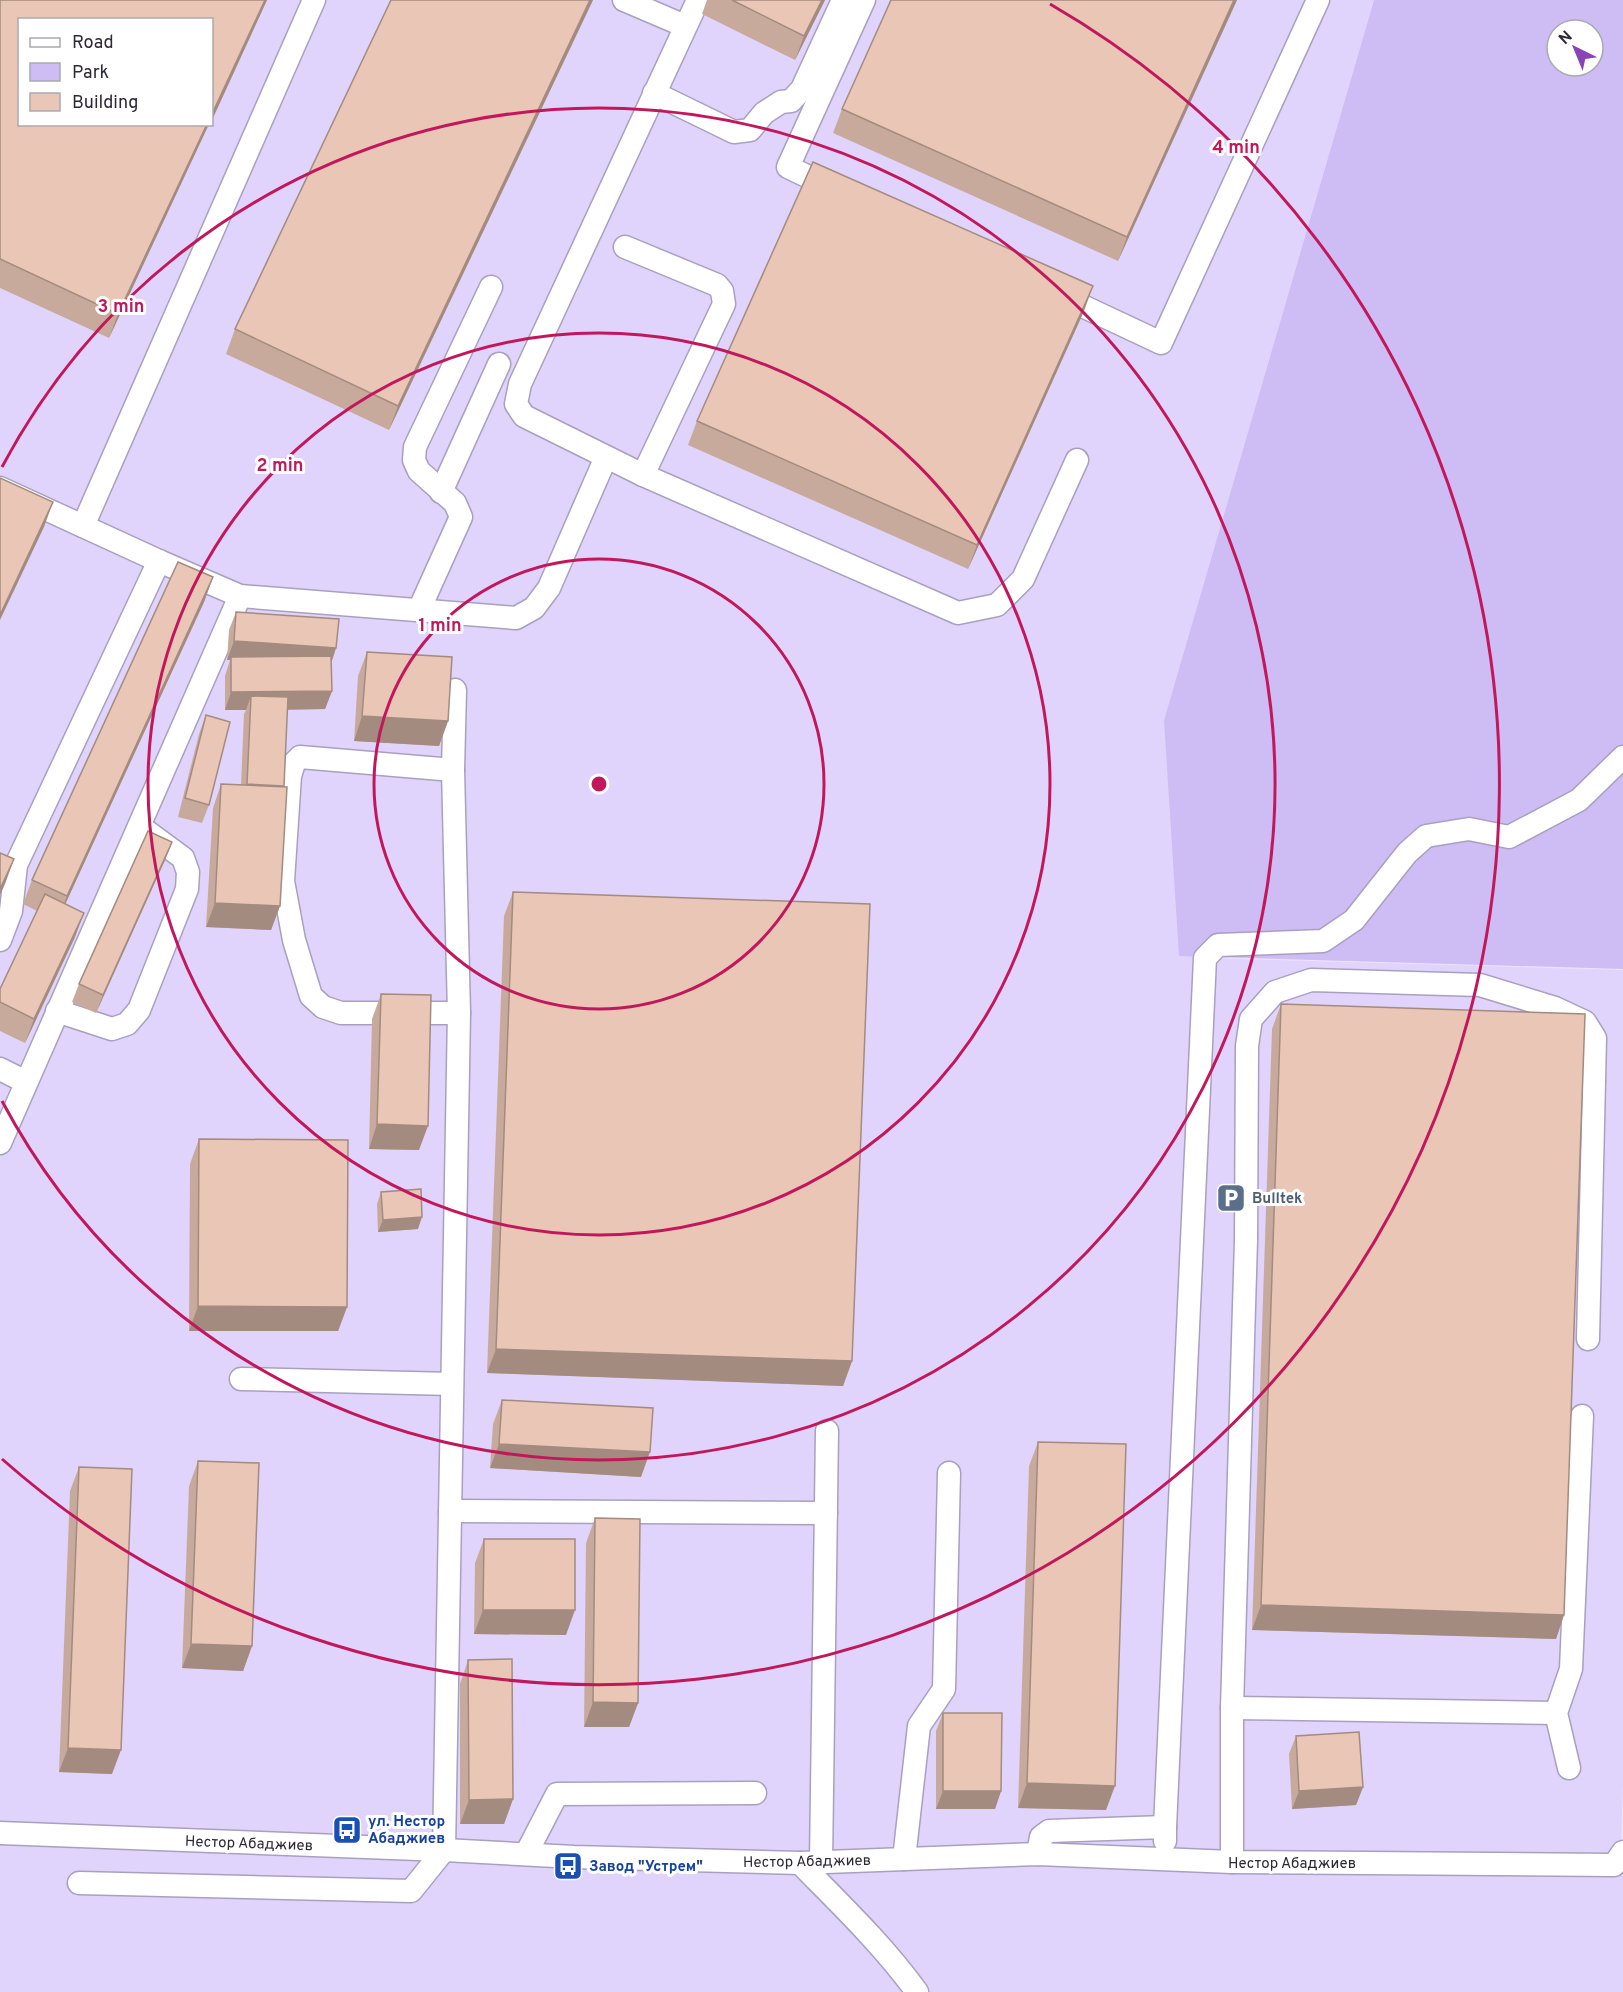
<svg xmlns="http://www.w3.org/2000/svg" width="1623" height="1992" viewBox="0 0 1623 1992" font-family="Overpass,sans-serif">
	<rect width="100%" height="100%" fill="#ece4fe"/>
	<path fill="#e0d4fc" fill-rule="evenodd" d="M 0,0 L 1374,0 L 1164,720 L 1205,958 L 1623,970 L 1623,1783 L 1621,1844 L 1623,1844 L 1623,1992 L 0,1992 ZM 20,20 L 212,20 L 212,124 L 20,124 Z"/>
	<path fill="#cebcf5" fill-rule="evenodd" d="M 1374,0 L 1623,0 L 1623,969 L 1179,956 L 1164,720 ZM 1557,30 L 1593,30 L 1593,66 L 1557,66 Z"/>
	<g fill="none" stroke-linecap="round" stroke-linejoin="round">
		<g stroke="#a9a0bf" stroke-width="25">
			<g id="minor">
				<polyline points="624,0 685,26"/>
				<polyline points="698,0 520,384 516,404 524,416 643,475 958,613 997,605 1023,579 1077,460"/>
				<polyline points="654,93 734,132 750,130 764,113 781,102 791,101 802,89 843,0"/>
				<polyline points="834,189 788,167 864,0"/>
				<polyline points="625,247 717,285 722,291 724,304 643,475"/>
				<polyline points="1059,295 1161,343 1318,0"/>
				<polyline points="0,488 159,561 240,596 516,618 534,608 549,588 606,457"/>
				<polyline points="441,492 499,364"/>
				<polyline points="83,526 314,0"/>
				<polyline points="419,610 461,517 455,503 419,471 414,460 415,447 491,287"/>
				<polyline points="453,770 300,757 294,763 290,776 283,881 294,940 311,996 323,1007 341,1013 459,1013"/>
				<polyline points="0,940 11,911 16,865 159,561"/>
				<polyline points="57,1011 112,1029 127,1024 139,1010 187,889 188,872 183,858 145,830"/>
				<polyline points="0,1069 26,1082"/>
				<polyline points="0,1143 240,596"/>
				<polyline points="241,1379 452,1384"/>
				<polyline points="450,1511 826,1513"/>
				<polyline points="1232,1708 1556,1713"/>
				<polyline points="1569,1768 1556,1713 1571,1669 1582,1416"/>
				<polyline points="1165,1827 1205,958 1218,945 1323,941 1354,920 1407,853 1426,836 1469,829 1509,837 1579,800 1623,757"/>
				<polyline points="0,1833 444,1850 574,1857 800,1863 1038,1854 1232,1862 1614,1865 1623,1852"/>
				<polyline points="526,1854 557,1794 755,1793"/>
				<polyline points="1038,1854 1041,1837 1049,1831 1165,1827 1165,1841"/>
				<polyline points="904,1859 919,1726 944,1689 949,1473"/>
				<polyline points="821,1862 827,1431"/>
				<polyline points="1232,1862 1232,1708 1246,1240 1247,1046 1251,1019 1275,992 1311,980 1480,985 1555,1008 1585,1022 1595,1038 1588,1339"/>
				<path d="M 800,1863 C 840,1904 883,1945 917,1992"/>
				<polyline points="79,1883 411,1891 444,1850 459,1013 453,770 455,690"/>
			</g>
		</g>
		<use href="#minor" stroke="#fff" stroke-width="22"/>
	</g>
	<g fill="#c8aa9d">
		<polygon points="0,0 267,0 212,120 20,124 209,124 109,338 0,288"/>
		<polygon points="391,0 593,0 389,430 226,354 235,329"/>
		<polygon points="707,0 825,0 795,60 702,14"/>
		<polygon points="1237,0 1118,261 833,133 842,109"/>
		<polygon points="1084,311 968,569 688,445 697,421"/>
		<polygon points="213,577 204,602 65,904 75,937 25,1043 0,1031 0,989 37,911 23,904 32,880"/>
		<polygon points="236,612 336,648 331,662 332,691 325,709 287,710 283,787 280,906 271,930 206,927 213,808 221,784 241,785 244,714 246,710 225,710 225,676 230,660 227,660 229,630"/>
		<polygon points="367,652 448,721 439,746 354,741 358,676"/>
		<polygon points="206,715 209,805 202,823 178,817 199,734"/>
		<polygon points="172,842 165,860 96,1013 72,1002 79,984"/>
		<polygon points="513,892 852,1361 843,1386 487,1373 504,916"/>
		<polygon points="381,994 419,1150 369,1149 372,1019"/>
		<polygon points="1281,1004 1564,1615 1556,1639 1252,1630 1272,1029"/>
		<polygon points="199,1139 347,1307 338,1331 189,1331 190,1164"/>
		<polygon points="381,1192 418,1229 378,1232 377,1204"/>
		<polygon points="502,1400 641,1477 490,1468 493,1424"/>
		<polygon points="1038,1442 1106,1810 1018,1808 1029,1466"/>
		<polygon points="198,1461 252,1646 243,1671 182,1668 189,1486"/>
		<polygon points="79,1467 112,1774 59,1772 70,1491"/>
		<polygon points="595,1518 638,1703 629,1727 584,1727 586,1543"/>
		<polygon points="484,1539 566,1635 474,1634 475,1563"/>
		<polygon points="468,1660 513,1799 504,1824 460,1824 460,1684"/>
		<polygon points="943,1713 1001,1791 995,1809 936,1809 936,1731"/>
		<polygon points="1296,1736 1363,1787 1356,1805 1292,1809 1289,1754"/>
	</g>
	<g fill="#a38b7f">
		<polygon points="265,0 267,0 212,120 212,114"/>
		<polygon points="590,0 593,0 389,430 398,406"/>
		<polygon points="822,0 825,0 795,60 804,36"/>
		<polygon points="1234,0 1237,0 1118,261 1127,237"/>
		<polygon points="207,124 209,124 109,338 118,314"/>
		<polygon points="1093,286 1084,311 968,569 977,545"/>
		<polygon points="53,502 44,527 0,620 0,615"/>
		<polygon points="213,577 204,602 58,920 67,896"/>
		<polygon points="234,641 336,648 330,667 231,657 230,660 227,660"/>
		<polygon points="332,691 325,709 250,710 251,696 246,710 225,710 231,692"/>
		<polygon points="362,716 448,721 439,746 354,741"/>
		<polygon points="247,784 284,786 277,804 241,803"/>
		<polygon points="172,842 165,860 96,1013 103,995"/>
		<polygon points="14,859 5,884 0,895 0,889"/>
		<polygon points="215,903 280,906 271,930 206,927"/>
		<polygon points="84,913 75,937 25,1043 34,1019"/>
		<polygon points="377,1124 428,1126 419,1150 369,1149"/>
		<polygon points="422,1217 418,1229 378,1232 383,1220"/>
		<polygon points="198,1306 347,1307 338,1331 189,1331"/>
		<polygon points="496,1349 852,1361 843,1386 487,1373"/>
		<polygon points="499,1444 650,1452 641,1477 490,1468"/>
		<polygon points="1261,1605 1564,1615 1556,1639 1252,1630"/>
		<polygon points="483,1610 575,1610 566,1635 474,1634"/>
		<polygon points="191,1644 252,1646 243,1671 182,1668"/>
		<polygon points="593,1702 638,1703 629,1727 584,1727"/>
		<polygon points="68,1748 121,1750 112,1774 59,1772"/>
		<polygon points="1027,1783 1115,1786 1106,1810 1018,1808"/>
		<polygon points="1363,1787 1356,1805 1292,1809 1299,1791"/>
		<polygon points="943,1791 1001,1791 995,1809 936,1809"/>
		<polygon points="513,1799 504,1824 460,1824 469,1800"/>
	</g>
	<g fill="#e9c6b6" stroke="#a38b7f" stroke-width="1.5">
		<polygon points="0,0 265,0 212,114 212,20 20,20 20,124 207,124 118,314 0,259"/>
		<polygon points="391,0 590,0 398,406 235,329"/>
		<polygon points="732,0 822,0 804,36"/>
		<polygon points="891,0 1234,0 1127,237 842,109"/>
		<polygon points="813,162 1093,286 977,545 697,421"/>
		<polygon points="0,478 53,502 0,615"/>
		<polygon points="178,562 213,577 67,896 32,880"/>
		<polygon points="236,612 339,619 336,648 234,641"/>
		<polygon points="367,652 452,657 448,721 362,716"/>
		<polygon points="331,656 332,691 231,692 231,657"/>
		<polygon points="251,696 288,697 284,786 247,784"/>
		<polygon points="206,715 230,722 209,805 185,798"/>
		<polygon points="221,784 287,787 280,906 215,903"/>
		<polygon points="148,831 172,842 103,995 79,984"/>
		<polygon points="0,853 14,859 0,889"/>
		<polygon points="513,892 870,904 852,1361 496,1349"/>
		<polygon points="45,894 84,913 34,1019 0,1002 0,989"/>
		<polygon points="381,994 431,995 428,1126 377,1124"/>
		<polygon points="1281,1004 1585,1014 1564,1615 1261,1605"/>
		<polygon points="199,1139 348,1140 347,1307 198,1306"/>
		<polygon points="421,1189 422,1217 383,1220 381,1192"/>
		<polygon points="502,1400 653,1408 650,1452 499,1444"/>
		<polygon points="1038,1442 1126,1444 1115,1786 1027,1783"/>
		<polygon points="198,1461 259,1463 252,1646 191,1644"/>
		<polygon points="79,1467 132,1469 121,1750 68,1748"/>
		<polygon points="595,1518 640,1519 638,1703 593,1702"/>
		<polygon points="484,1539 575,1539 575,1610 483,1610"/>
		<polygon points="512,1659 513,1799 469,1800 468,1660"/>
		<polygon points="943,1713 1002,1713 1001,1791 943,1791"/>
		<polygon points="1359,1732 1363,1787 1299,1791 1296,1736"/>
	</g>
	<g fill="none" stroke="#c2185b" stroke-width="3">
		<circle cx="599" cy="784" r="225"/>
		<circle cx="599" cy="784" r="451"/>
		<path d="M2 467A676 676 0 1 1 2 1101"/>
		<path d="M1050 4A901 901 0 1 1 2 1459"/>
	</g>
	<defs>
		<g id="parking-square" transform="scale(1.5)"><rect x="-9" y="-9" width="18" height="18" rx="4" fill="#5c6f8a" stroke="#fff"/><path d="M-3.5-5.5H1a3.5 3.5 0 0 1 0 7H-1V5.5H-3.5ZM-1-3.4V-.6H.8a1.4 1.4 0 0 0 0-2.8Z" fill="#fff"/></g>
		<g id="bus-square" transform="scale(1.5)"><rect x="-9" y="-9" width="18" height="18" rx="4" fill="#1a4fb4" stroke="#fff"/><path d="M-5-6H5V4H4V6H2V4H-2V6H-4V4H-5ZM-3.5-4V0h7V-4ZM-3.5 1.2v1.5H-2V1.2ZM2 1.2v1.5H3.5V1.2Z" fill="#fff"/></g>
	</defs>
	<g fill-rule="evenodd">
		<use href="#parking-square" x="1231" y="1198"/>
		<use href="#bus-square" x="347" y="1830"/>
		<use href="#bus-square" x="568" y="1866"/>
	</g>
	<g text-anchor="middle" stroke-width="6" stroke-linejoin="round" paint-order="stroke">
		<g font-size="15" font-weight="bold" fill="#4e5e75" stroke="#fff" text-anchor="start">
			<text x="1252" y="1203">Bulltek</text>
		</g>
		<g font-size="15" font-weight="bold" fill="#164399" stroke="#fff" text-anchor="start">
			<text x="368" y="1826">ул. Нестор<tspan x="368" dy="17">Абаджиев</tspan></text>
			<text x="589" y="1871">Завод "Устрем"</text>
		</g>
		<g font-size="15" fill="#2c2834" stroke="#fff">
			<text transform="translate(249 1843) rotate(2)" y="5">Нестор Абаджиев</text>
			<text transform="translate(807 1861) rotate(-1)" y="5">Нестор Абаджиев</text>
			<text x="1292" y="1868">Нестор Абаджиев</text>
		</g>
	</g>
	<circle cx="599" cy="784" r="9" fill="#c2185b" stroke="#fff" stroke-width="3"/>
	<g font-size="18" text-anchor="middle" font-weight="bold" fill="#c2185b" stroke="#fff" stroke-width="6" stroke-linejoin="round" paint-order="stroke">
		<text x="1236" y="153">4 min</text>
		<text x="121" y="312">3 min</text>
		<text x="280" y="471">2 min</text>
		<text x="440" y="631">1 min</text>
	</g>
	<rect x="18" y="18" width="195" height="108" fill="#ffffff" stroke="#aba9ae" stroke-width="1.5"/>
	<rect x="30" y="38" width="30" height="9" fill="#ffffff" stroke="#aba9ae" stroke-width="1.5"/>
	<text x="72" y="48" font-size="18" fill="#2c2834">Road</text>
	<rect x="30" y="63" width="30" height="18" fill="#cebcf5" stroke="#aba9ae" stroke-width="1.5"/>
	<text x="72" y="78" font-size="18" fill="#2c2834">Park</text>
	<rect x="30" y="93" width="30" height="18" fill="#e9c6b6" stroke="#aba9ae" stroke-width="1.5"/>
	<text x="72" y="108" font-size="18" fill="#2c2834">Building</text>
	<g transform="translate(1575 48) rotate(317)"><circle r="28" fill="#ffffff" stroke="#aba9ae" stroke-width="1.5"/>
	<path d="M0-4.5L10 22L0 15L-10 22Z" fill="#8744b8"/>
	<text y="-9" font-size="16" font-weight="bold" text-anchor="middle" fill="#2c2834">N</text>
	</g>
</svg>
